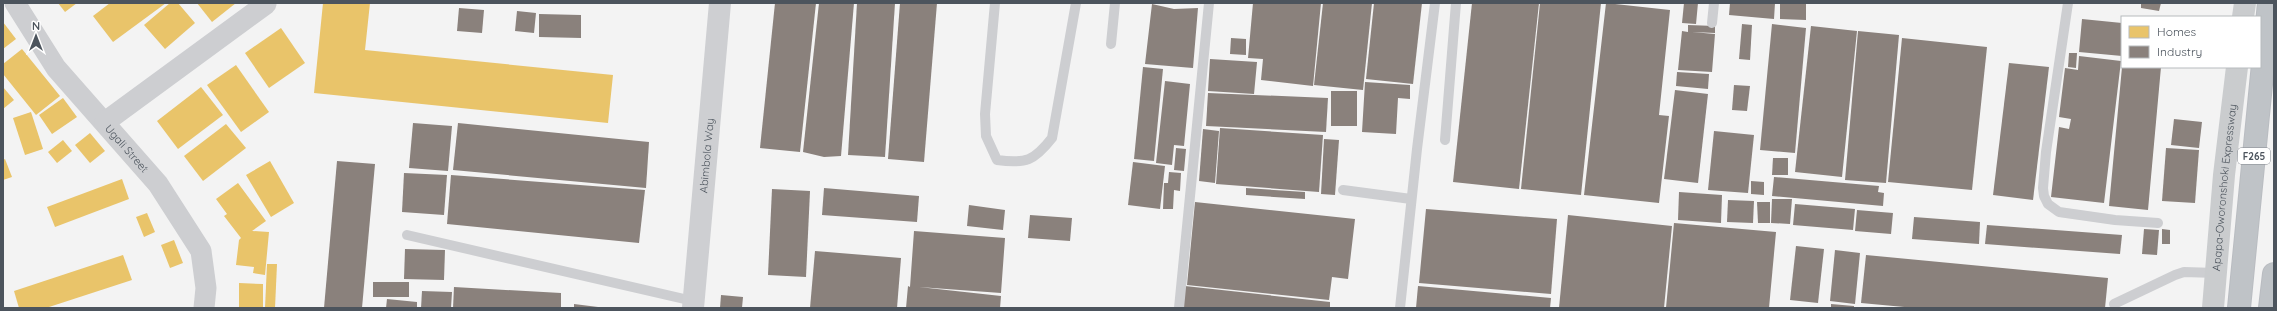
<svg xmlns="http://www.w3.org/2000/svg" width="2277" height="311" viewBox="0 0 2277 311" font-family="Quicksand,sans-serif">
	<rect width="100%" height="100%" fill="#f3f3f3"/>
	<g fill="#e9c46a">
		<polygon points="58,3 77,3 65,12"/>
		<polygon points="110,3 166,3 113,42 93,16"/>
		<polygon points="170,3 178,3 195,23 165,49 144,25"/>
		<polygon points="197,3 236,3 212,22"/>
		<polygon points="323,3 370,3 365,50 613,75 608,123 314,93"/>
		<polygon points="3,22 16,39 3,49"/>
		<polygon points="281,28 305,63 269,88 245,53"/>
		<polygon points="22,49 60,96 36,115 3,74 3,64"/>
		<polygon points="236,65 269,112 241,132 207,85"/>
		<polygon points="3,87 14,100 3,109"/>
		<polygon points="201,87 223,115 178,149 157,121"/>
		<polygon points="63,98 77,117 52,134 39,115"/>
		<polygon points="31,112 43,149 25,155 13,118"/>
		<polygon points="226,124 246,148 203,181 184,156"/>
		<polygon points="90,133 105,151 90,163 75,145"/>
		<polygon points="63,140 72,151 57,163 48,152"/>
		<polygon points="5,159 12,177 3,180 3,160"/>
		<polygon points="270,161 294,203 271,217 246,175"/>
		<polygon points="122,179 129,199 55,227 47,207"/>
		<polygon points="238,183 266,221 252,231 269,232 265,275 253,273 254,267 236,265 239,240 241,238 224,216 227,214 216,199"/>
		<polygon points="147,213 155,232 144,237 136,217"/>
		<polygon points="174,240 183,263 170,268 161,245"/>
		<polygon points="123,255 132,280 46,308 19,308 14,291"/>
		<polygon points="267,264 277,264 275,308 265,308"/>
		<polygon points="239,283 263,284 263,308 239,308"/>
	</g>
	<g fill="#8a817c">
		<polygon points="775,3 816,3 800,152 760,148"/>
		<polygon points="819,3 854,3 841,156 824,157 803,152"/>
		<polygon points="857,3 895,3 885,157 848,155"/>
		<polygon points="900,3 937,3 924,162 888,159"/>
		<polygon points="1253,3 1321,3 1313,86 1261,80 1263,59 1248,58"/>
		<polygon points="1323,3 1372,3 1363,90 1314,85"/>
		<polygon points="1374,3 1422,3 1413,84 1366,79"/>
		<polygon points="1472,3 1539,3 1519,189 1453,182"/>
		<polygon points="1540,3 1601,3 1581,195 1521,189"/>
		<polygon points="1606,3 1670,10 1659,115 1669,116 1659,203 1584,195"/>
		<polygon points="1684,3 1698,3 1696,24 1682,23"/>
		<polygon points="1730,3 1775,3 1774,19 1729,15"/>
		<polygon points="1780,3 1806,3 1806,20 1780,19"/>
		<polygon points="2141,3 2161,3 2159,11 2141,8"/>
		<polygon points="1152,4 1174,9 1198,8 1193,68 1145,64"/>
		<polygon points="459,8 484,10 482,33 457,31"/>
		<polygon points="517,11 536,13 534,33 515,31"/>
		<polygon points="539,14 581,15 581,38 539,37"/>
		<polygon points="2082,19 2122,23 2122,56 2079,52"/>
		<polygon points="1742,24 1752,25 1750,60 1739,59"/>
		<polygon points="1772,24 1806,28 1795,153 1760,150"/>
		<polygon points="1688,25 1715,26 1715,33 1692,32 1715,34 1712,72 1678,70 1682,31 1688,32"/>
		<polygon points="1811,26 1857,31 1842,177 1795,172"/>
		<polygon points="1858,31 1899,35 1886,183 1845,180"/>
		<polygon points="1231,38 1246,39 1246,55 1230,54"/>
		<polygon points="1902,38 1987,47 1972,190 1888,182"/>
		<polygon points="2069,53 2077,53 2076,68 2068,67"/>
		<polygon points="2079,56 2121,61 2104,203 2051,197 2059,127 2069,129 2071,119 2059,117 2065,68 2078,70"/>
		<polygon points="1210,59 1257,62 1254,94 1208,91"/>
		<polygon points="2009,63 2049,67 2033,200 1993,195"/>
		<polygon points="1143,67 1163,69 1154,161 1134,159"/>
		<polygon points="2122,67 2161,67 2148,210 2109,206"/>
		<polygon points="1677,72 1709,74 1708,89 1676,86"/>
		<polygon points="1165,81 1190,84 1184,146 1174,145 1172,165 1156,163"/>
		<polygon points="1365,82 1410,85 1410,99 1398,98 1396,134 1362,132"/>
		<polygon points="1734,85 1750,86 1747,111 1732,110"/>
		<polygon points="1675,90 1708,94 1698,183 1664,179"/>
		<rect x="1331" y="91" width="26" height="35"/>
		<polygon points="1208,93 1328,98 1326,132 1206,126"/>
		<polygon points="2174,119 2202,122 2199,148 2171,145"/>
		<polygon points="413,123 452,126 448,171 409,168"/>
		<polygon points="458,123 649,142 646,188 453,170"/>
		<polygon points="1220,128 1323,135 1319,192 1216,184"/>
		<polygon points="1203,129 1219,131 1215,183 1199,181"/>
		<polygon points="1714,131 1754,135 1748,193 1708,190"/>
		<polygon points="1324,139 1339,140 1335,195 1321,194"/>
		<polygon points="1176,148 1186,149 1184,171 1174,170"/>
		<polygon points="2166,148 2199,150 2195,203 2162,201"/>
		<polygon points="1773,158 1788,158 1788,175 1772,175"/>
		<polygon points="337,161 375,164 362,308 324,308"/>
		<polygon points="1133,162 1165,166 1160,209 1128,205"/>
		<polygon points="1169,172 1181,173 1180,191 1174,190 1173,209 1163,209 1164,183 1168,183"/>
		<polygon points="404,173 447,175 444,215 402,212"/>
		<polygon points="451,175 645,190 639,243 447,224"/>
		<polygon points="1774,177 1879,186 1878,192 1884,193 1883,206 1772,196"/>
		<polygon points="1751,181 1764,182 1764,195 1751,194"/>
		<polygon points="824,188 919,196 917,222 822,215"/>
		<polygon points="1246,188 1305,192 1305,199 1246,195"/>
		<polygon points="772,189 810,191 806,277 768,275"/>
		<polygon points="1679,192 1722,195 1721,223 1678,220"/>
		<polygon points="1772,199 1792,199 1790,224 1771,223"/>
		<polygon points="1728,200 1754,201 1753,223 1727,222"/>
		<polygon points="1195,202 1355,219 1348,279 1332,277 1329,300 1187,285"/>
		<polygon points="1757,202 1770,202 1770,223 1758,223"/>
		<polygon points="1795,204 1855,209 1853,230 1793,225"/>
		<polygon points="969,205 1005,210 1003,230 967,226"/>
		<polygon points="1426,209 1557,219 1551,294 1419,283"/>
		<polygon points="1857,210 1893,213 1891,234 1855,231"/>
		<polygon points="1030,215 1072,218 1070,241 1028,238"/>
		<polygon points="1568,215 1672,226 1664,308 1559,308"/>
		<polygon points="1914,217 1980,222 1979,244 1912,239"/>
		<polygon points="1674,223 1776,232 1769,308 1666,308"/>
		<polygon points="1987,225 2122,235 2120,254 1985,244"/>
		<polygon points="2144,229 2159,230 2157,255 2142,254"/>
		<polygon points="2162,229 2170,230 2170,244 2162,244"/>
		<polygon points="914,231 1005,238 1001,293 919,287 1001,296 1000,308 906,308 908,286 910,287"/>
		<polygon points="1796,246 1824,249 1818,303 1790,300"/>
		<polygon points="405,249 445,250 444,280 404,279"/>
		<polygon points="1835,250 1860,253 1855,304 1830,301"/>
		<polygon points="815,251 901,258 897,308 810,308"/>
		<polygon points="1866,255 2108,278 2105,308 1915,308 1861,303"/>
		<rect x="373" y="282" width="36" height="15"/>
		<polygon points="1185,286 1330,302 1330,308 1182,308"/>
		<polygon points="1418,286 1551,298 1550,308 1416,308"/>
		<polygon points="454,287 561,293 561,308 453,308"/>
		<polygon points="422,291 452,292 451,308 421,308"/>
		<polygon points="721,295 743,297 742,308 720,308"/>
		<polygon points="387,299 417,302 417,308 386,308"/>
		<polygon points="574,304 598,307 598,308 574,308"/>
		<polygon points="1831,304 1854,306 1854,308 1831,308"/>
	</g>
	<g fill="none" stroke-linecap="round" stroke-linejoin="round">
		<g stroke="#b9bcc1" stroke-width="24">
			<g id="highway">
				<polyline points="2239,308 2269,3"/>
				<polyline points="2270,308 2274,274"/>
			</g>
		</g>
		<g stroke="#cdced1" stroke-width="10">
			<path d="M 995,3 L 985,114 L 986,136 L 997,160 C 1026,164 1034,161 1052,138 L 1076,3"/>
			<polyline points="2068,3 2046,152 2043,188 2044,196 2048,204 2059,212 2115,220 2158,223"/>
			<polyline points="1712,23 1714,3"/>
			<polyline points="1111,44 1115,3"/>
			<polyline points="1445,140 1456,3"/>
			<polyline points="1343,190 1411,199"/>
			<polyline points="407,235 693,301"/>
			<polyline points="2114,304 2175,275 2184,272 2216,273"/>
			<polyline points="1179,308 1209,3"/>
			<polyline points="1400,308 1417,149 1435,3"/>
		</g>
		<g stroke="#cdced1" stroke-width="21">
			<path id="s1" d="M 15,3 L 56,68 L 158,184 L 201,251 L 206,288 L 204,308"/>
			<polyline points="105,122 266,4"/>
		</g>
		<path stroke="#cecfd2" stroke-width="22" id="s2" d="M 693,308 L 720,3"/>
		<g stroke="#caccce" stroke-width="22">
			<polyline points="2243,17 2245,3"/>
			<path id="s3" d="M 2213,308 L 2224,175 L 2237,67"/>
		</g>
		<use href="#highway" stroke="#bfc3c7" stroke-width="22"/>
	</g>
	<g text-anchor="middle" stroke-width="4" stroke-linejoin="round" paint-order="stroke">
		<rect fill="#fff" stroke="#82878e" stroke-width="1" x="2238" y="148" width="32" height="16" rx="3"/>
		<g font-size="10" font-weight="bold" fill="#4c545d">
			<text x="2254" y="160">F265</text>
		</g>
		<g font-size="11" fill="#4c545d" stroke="#fff">
			<text dy="4" stroke="none"><textPath href="#s1" startOffset="184">Ugali Street</textPath></text>
			<text dy="4" stroke="none"><textPath href="#s2" startOffset="153">Abimbola Way</textPath></text>
			<text dy="4" stroke="none"><textPath href="#s3" startOffset="121">Apapa-Oworonshoki Expressway</textPath></text>
		</g>
	</g>
	<rect width="2277" height="311" fill="none" stroke="#4c545d" stroke-width="8"/>
	<rect x="2121" y="16" width="140" height="52" fill="#ffffff" stroke="#b7bbbe"/>
	<rect x="2129" y="26" width="20" height="12" fill="#e9c46a" stroke="#b7bbbe"/>
	<text x="2157" y="36" font-size="12" fill="#4c545d">Homes</text>
	<rect x="2129" y="46" width="20" height="12" fill="#8a817c" stroke="#b7bbbe"/>
	<text x="2157" y="56" font-size="12" fill="#4c545d">Industry</text>
	<g transform="translate(36 36)" stroke="#ffffff" stroke-width="3" paint-order="stroke">
	<path d="M0-3L7 15L0 10L-7 15Z" fill="#4c545d"/>
	<text y="-6" font-size="11" font-weight="bold" text-anchor="middle" fill="#4c545d">N</text>
	</g>
</svg>
